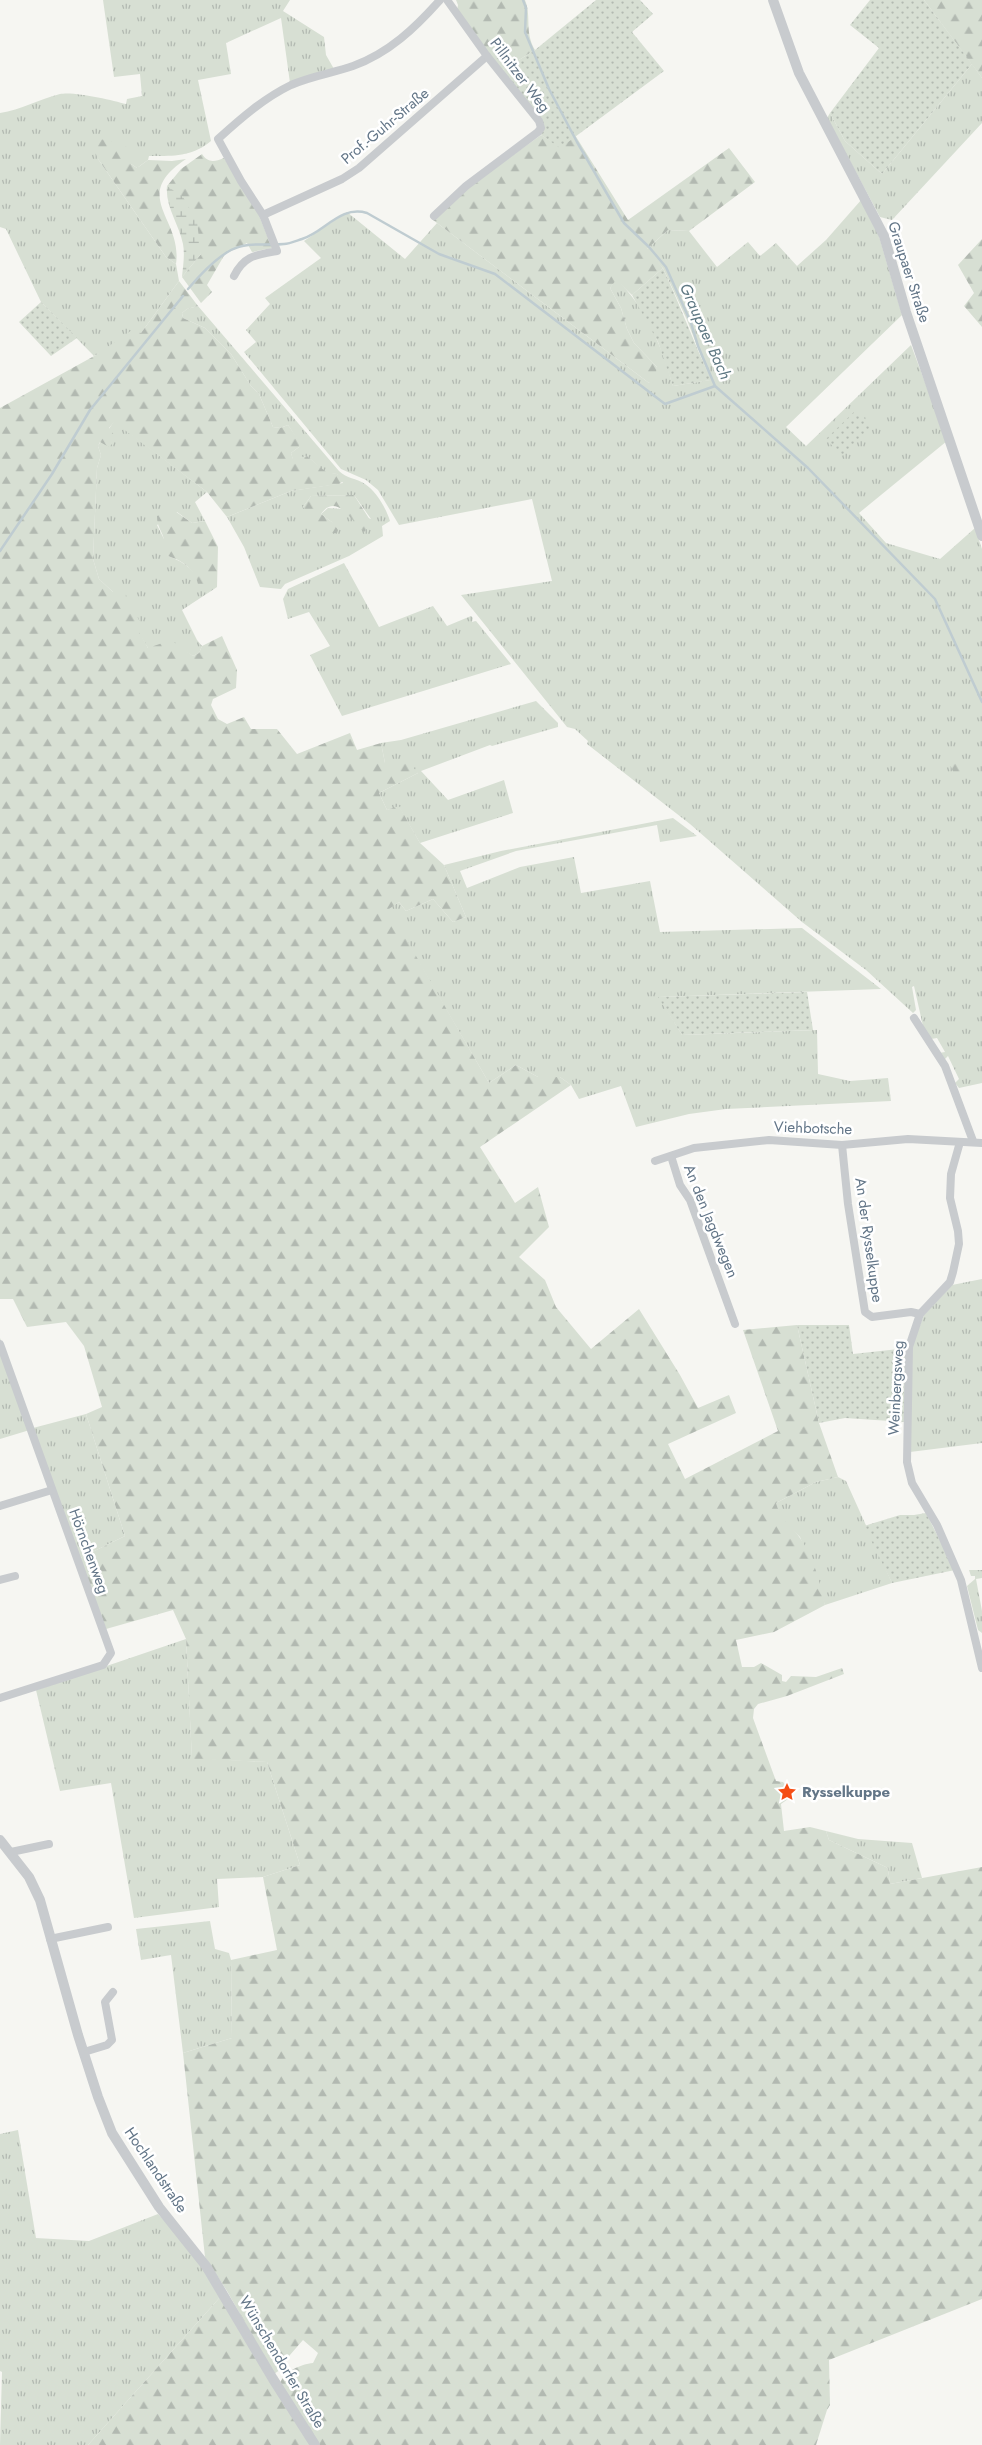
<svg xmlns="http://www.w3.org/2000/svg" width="982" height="2445" viewBox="0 0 982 2445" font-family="Jost,sans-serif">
	<defs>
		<pattern id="grass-tufts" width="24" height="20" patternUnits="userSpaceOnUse" patternTransform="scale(1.25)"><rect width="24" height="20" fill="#d7dfd3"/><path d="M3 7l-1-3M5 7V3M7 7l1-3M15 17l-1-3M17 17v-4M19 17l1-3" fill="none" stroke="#b2b9b1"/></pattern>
		<pattern id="forest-firs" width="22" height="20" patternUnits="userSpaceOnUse" patternTransform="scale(1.25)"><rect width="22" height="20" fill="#d7dfd3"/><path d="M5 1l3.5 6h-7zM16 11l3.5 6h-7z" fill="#b2b9b1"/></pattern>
		<pattern id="wetland-marsh" width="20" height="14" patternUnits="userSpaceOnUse" patternTransform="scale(1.25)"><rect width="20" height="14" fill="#d7dfd3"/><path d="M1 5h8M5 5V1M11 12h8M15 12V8" fill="none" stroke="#b2b9b1"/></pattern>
		<pattern id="garden-dots" width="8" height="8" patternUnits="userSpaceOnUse" patternTransform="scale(1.25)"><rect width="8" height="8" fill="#d7dfd3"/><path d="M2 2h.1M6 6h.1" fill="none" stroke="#b2b9b1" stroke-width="1.8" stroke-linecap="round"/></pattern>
	</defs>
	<rect width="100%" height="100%" fill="#f6f6f2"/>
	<g fill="url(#grass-tufts)" fill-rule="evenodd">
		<path d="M 103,0 L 290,0 L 283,11 L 324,37 L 326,55 L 334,69 L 290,83 L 281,18 L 226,43 L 231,74 L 198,80 L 211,141 C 192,157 173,156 149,156 L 148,160 L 137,168 L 131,164 L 98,159 L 166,257 L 176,264 L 179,281 L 141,333 L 94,356 L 41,302 L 6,229 L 0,227 L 0,113 C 21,110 39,99 60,94 C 73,91 112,100 126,104 L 127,99 L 142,96 L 140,74 L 114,77 Z"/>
		<polygon points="972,64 982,78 982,123 892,220 880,217 827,118 830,113 845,141 882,174"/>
		<path d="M 862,199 L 879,236 L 902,315 L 786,427 L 806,446 L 911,345 L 947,441 L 859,513 L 886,543 L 940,559 L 975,528 L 982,549 L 982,1083 L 959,1088 L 955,1083 L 959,1079 L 948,1056 L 944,1060 L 939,1053 L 945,1052 L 937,1038 L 931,1039 L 923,1026 L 914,986 L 912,987 L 916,1010 L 913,1013 L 866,970 L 802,922 L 690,824 L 587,744 L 588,741 L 575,729 L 567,727 L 461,595 L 552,581 L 532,499 L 399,525 L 378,490 L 366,480 L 341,469 L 244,352 L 256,342 L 246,330 L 270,304 L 265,298 L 321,258 L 304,241 L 347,212 L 405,259 L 437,223 L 649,383 L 657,367 L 634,343 L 627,329 L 621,308 L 610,288 L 616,279 C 646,307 662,347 673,386 L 710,380 L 687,320 L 663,268 L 646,250 L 668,230 L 689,231 L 717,267 L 748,242 L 760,256 L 776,243 L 797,266 L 826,240 Z"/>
		<path d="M 198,306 L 339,471 C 347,479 356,478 365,484 C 376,491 386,508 390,521 L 382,526 L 383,536 L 349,556 L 285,584 L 281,589 L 260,587 L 244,547 L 227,517 L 291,491 L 343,483 L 337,474 L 326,473 L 307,456 L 293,460 L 291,453 L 299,447 L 299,442 L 288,425 L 280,428 L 273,427 L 259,394 L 251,386 L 231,354 L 205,328 L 183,318 L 182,313 L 187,309 ZM 354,495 L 371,519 L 342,509 L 328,508 L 321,514 L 333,523 L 303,507 L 311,496 Z"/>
		<path d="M 114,421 L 207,492 L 195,502 L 205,521 L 192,523 L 177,512 L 157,525 L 165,541 L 168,556 C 180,560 201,572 199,587 L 207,590 L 208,593 L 182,610 L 197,640 L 202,646 L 199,653 L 193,656 L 183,650 L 148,648 L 113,592 L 99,579 L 93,559 L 97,468 L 101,455 L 98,446 Z"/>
		<polygon points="344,563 379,627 433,606 447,626 471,616 473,618 472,622 476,621 511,664 342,716 310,655 330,646 309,612 288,619 283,599 288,589"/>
		<polygon points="536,701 558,723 558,727 492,746 490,745 421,771 448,800 504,780 513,813 420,843 399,807 387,810 379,793 418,773 385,763 381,743 401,740"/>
		<polygon points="673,818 697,836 660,842 657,825 516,851 460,871 467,888 520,867 574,857 581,893 650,881 660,932 802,928 881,989 659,997 682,1035 817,1030 818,1074 850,1081 888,1078 891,1101 726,1109 689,1114 636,1127 621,1086 579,1099 571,1085 560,1077 538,1077 516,1065 489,1083 388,909 399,902 406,911 433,899 453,922 466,917 444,865 501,851"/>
		<polygon points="982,1279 982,1443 910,1452 911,1348 924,1315 952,1285"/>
		<polygon points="0,1338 33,1428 86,1414 125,1536 80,1558 33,1429 0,1439"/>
		<polygon points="838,1477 846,1481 892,1583 825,1605 800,1537 780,1517 776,1503 816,1482"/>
		<polygon points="969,1570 982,1570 982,1578 976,1579 982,1611 982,1633 978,1630 967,1586 975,1579 975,1576 971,1576"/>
		<polygon points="186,1639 192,1758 267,1762 300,1865 263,1877 217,1879 219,1907 134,1918 111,1783 60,1791 36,1690"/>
		<polygon points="826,1831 858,1839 912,1843 922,1878 890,1884 888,1868 829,1840"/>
		<polygon points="210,1921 215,1949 229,1953 231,1960 232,2038 183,2053 171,1955 141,1960 136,1929"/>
		<polygon points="18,2130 36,2238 89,2241 158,2214 191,2249 222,2295 88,2445 0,2445 2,2372 0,2371 0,2134"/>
	</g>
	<g fill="url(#forest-firs)">
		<path d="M 456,0 L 525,0 C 532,18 524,31 535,50 L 501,71 L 457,10 L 458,5 Z"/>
		<polygon points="924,0 982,0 982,78"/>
		<polygon points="541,135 560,147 575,135 628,220 729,148 755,182 689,231 668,230 647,249 663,268 632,295 616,280 610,288 621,308 627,329 634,343 657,367 655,379 649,383 433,220 467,188"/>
		<path d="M 89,137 L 122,143 L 132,152 L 131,164 L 137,168 L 148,160 L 172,161 L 186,159 C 129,197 183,218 176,264 L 166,257 L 98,159 Z"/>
		<path d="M 202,154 C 208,163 214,162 224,158 L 258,213 L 272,248 L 252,252 L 247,243 L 225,254 L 207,285 L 212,292 L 201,303 L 182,277 L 201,254 L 167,186 L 181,169 Z"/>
		<polygon points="982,239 982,327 964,306 974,293 958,265"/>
		<path d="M 179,281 L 198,306 L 187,309 L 182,313 L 183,318 L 205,328 L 231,354 L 251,386 L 259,394 L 273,427 L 280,428 L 288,425 L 300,442 L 299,447 L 291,453 L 293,459 L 307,456 L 326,472 L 337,474 L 345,480 L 339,484 L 291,491 L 227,517 L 207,492 L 114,422 L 109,428 L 117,439 L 109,447 L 100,442 L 98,446 L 101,455 L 97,468 L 93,559 L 99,579 L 113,592 L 124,591 L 141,624 L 139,632 L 148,648 L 171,640 L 193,656 L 199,653 L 202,646 L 222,636 L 237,670 L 236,688 L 213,699 L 211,705 L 218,719 L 227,724 L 244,717 L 251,729 L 277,729 L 297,754 L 350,733 L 357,750 L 381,743 L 385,763 L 407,760 L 418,773 L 379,793 L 387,810 L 399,806 L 420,843 L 444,865 L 466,917 L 453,922 L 433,899 L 406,911 L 399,902 L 389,909 L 489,1083 L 516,1065 L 538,1077 L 560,1077 L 571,1085 L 480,1147 L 515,1203 L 538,1187 L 549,1227 L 519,1257 L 545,1280 L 556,1307 L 591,1349 L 639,1309 L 680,1375 L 698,1408 L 729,1395 L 736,1413 L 668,1444 L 685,1479 L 778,1431 L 743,1330 L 797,1325 L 819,1423 L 838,1477 L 816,1482 L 776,1503 C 782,1523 790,1523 800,1538 C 815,1559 819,1581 825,1605 L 774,1632 L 736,1640 L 742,1667 L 754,1667 L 761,1663 L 782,1675 L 782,1681 L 786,1682 L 791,1676 L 816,1677 L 842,1668 L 844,1674 L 787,1696 L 758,1704 L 754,1709 L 753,1718 L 776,1781 L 783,1782 L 789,1789 L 788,1799 L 781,1804 L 784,1831 L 810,1827 L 826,1831 L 829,1840 L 888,1868 L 890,1884 L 982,1867 L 982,2299 L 829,2360 L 830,2405 L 827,2410 L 816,2445 L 319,2445 L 280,2384 C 283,2372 301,2364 313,2363 L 318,2353 L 303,2340 L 283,2363 L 284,2367 L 274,2374 L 227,2291 L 205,2257 L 183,2053 L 232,2038 L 231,1960 L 277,1950 L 263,1877 L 300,1865 L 267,1762 L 192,1759 L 186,1639 L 173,1610 L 106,1629 L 80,1558 L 125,1536 L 86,1414 L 102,1407 L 84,1346 L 66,1322 L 27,1327 L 13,1299 L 0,1299 L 0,408 L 96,355 L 132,330 L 141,333 Z"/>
		<path d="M 354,495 L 372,523 L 364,532 C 354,525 337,491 321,514 L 333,523 L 338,530 L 337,533 C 322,535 310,518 303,507 L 311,496 Z"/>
		<path d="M 172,509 L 192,523 L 205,521 L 218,547 L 217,587 L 208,593 L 206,590 L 199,591 C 198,572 186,562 168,556 C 164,550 165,546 164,540 C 162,530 157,528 157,516 Z"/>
		<polygon points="953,755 958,755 966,769 964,772 954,774 948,759"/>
		<polygon points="222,2295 311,2445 88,2445"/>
	</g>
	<path fill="url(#wetland-marsh)" d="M 167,186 L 183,197 L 197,222 L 201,254 L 182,277 C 183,266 185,255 183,244 C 179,224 165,207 167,186 Z"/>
	<g fill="url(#garden-dots)">
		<polygon points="596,0 640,0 653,14 632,32 664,71 560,148 541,135 543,127 501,71 535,50"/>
		<polygon points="870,0 924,0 972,64 882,174 845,141 830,113 879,48 850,25"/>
		<path d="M 663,268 C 680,305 694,343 711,380 L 673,386 L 658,342 L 632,295 Z"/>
		<polygon points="41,302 77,338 51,356 19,322"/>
		<polygon points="856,410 873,427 842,456 826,439"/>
		<polygon points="807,992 813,1030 682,1035 658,997"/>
		<polygon points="797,1325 849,1325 853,1354 908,1348 905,1422 845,1418 819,1423"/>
		<polygon points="926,1513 955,1570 892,1583 864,1526 900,1515 914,1515"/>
	</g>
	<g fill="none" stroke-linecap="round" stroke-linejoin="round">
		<g stroke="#bfccd1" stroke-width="2.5">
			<polyline points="523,0 526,8 525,32 549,89 577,142 624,223 649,247 666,267 691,323 698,346 715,386 808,468 935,599 982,702"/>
			<path d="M 188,289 C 199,276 216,258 231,250 C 248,241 266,246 284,244 C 289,244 296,241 302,239 C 325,232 340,205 367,213 L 439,254 L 495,274 L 665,404 L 715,386"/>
			<polyline points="0,551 52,474 90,410 183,296"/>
		</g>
		<g stroke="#c8cbce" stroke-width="8">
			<polyline points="263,215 342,179 359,168 487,56"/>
			<polyline points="434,216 466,186 538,132 541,128 539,121 487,56 447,0"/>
			<path d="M 234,276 C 244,256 255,255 277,251 L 263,215 L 241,181 L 218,139 C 240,119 264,98 291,85 C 311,76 333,73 353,66 C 389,53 415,28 440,0"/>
			<polyline points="914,1018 945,1066 973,1141"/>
			<polyline points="960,1142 951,1174 950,1198 958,1231 959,1244 953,1272 950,1282 920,1314 909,1347 907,1462 912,1483 937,1525 961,1580 982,1668"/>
			<polyline points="842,1145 848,1204 865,1312 872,1317 911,1312 920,1314"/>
			<polyline points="671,1156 680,1185 690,1200 735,1324"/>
			<polyline points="655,1161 694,1148 769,1140 842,1145 908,1139 982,1143"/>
			<polyline points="0,1344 111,1653 103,1665 0,1698"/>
			<polyline points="0,1506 52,1490"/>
			<polyline points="0,1580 15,1576"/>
			<polyline points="11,1852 49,1844"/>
			<polyline points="50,1939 108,1927"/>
			<polyline points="84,2052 107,2045 112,2040 105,2002 113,1992"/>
		</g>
		<g stroke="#c8cbce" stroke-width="10">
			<polyline points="773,0 799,73 884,236 906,312 982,536"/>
			<polyline points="0,1840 29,1877 40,1900 78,2035 98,2097 112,2133 159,2207 206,2266 273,2379 315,2445"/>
		</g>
	</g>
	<defs>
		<g id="sight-bare" transform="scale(1.5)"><path d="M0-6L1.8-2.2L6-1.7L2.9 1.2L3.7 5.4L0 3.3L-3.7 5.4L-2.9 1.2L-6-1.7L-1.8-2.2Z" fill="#f54d13" stroke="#fff" stroke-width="2.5" paint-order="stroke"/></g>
	</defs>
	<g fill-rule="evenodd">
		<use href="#sight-bare" x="787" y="1792"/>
	</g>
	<g text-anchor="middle" stroke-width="5" stroke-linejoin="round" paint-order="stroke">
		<g font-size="15" fill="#627587" stroke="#fff">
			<text transform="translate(520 75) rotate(53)" y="5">Pillnitzer Weg</text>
			<text transform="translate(385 126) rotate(-40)" y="5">Prof.-Guhr-Straße</text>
			<text transform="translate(909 272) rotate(72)" y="5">Graupaer Straße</text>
			<text transform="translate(813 1128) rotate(2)" y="5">Viehbotsche</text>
			<text transform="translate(711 1221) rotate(68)" y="5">An den Jagdwegen</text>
			<text transform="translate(869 1240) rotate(82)" y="5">An der Rysselkuppe</text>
			<text transform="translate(896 1388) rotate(-87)" y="5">Weinbergsweg</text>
			<text transform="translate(89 1551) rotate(70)" y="5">Hörnchenweg</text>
			<text transform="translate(156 2170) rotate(56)" y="5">Hochlandstraße</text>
			<text transform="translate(282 2362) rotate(59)" y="5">Wünschendorfer Straße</text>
		</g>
		<g font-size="15" font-weight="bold" fill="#627587" stroke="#fff" text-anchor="start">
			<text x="802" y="1797">Rysselkuppe</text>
		</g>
		<g font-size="16" font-style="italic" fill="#5e7883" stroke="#fff">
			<text transform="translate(706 331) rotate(66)" y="6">Graupaer Bach</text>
		</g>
	</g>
</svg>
